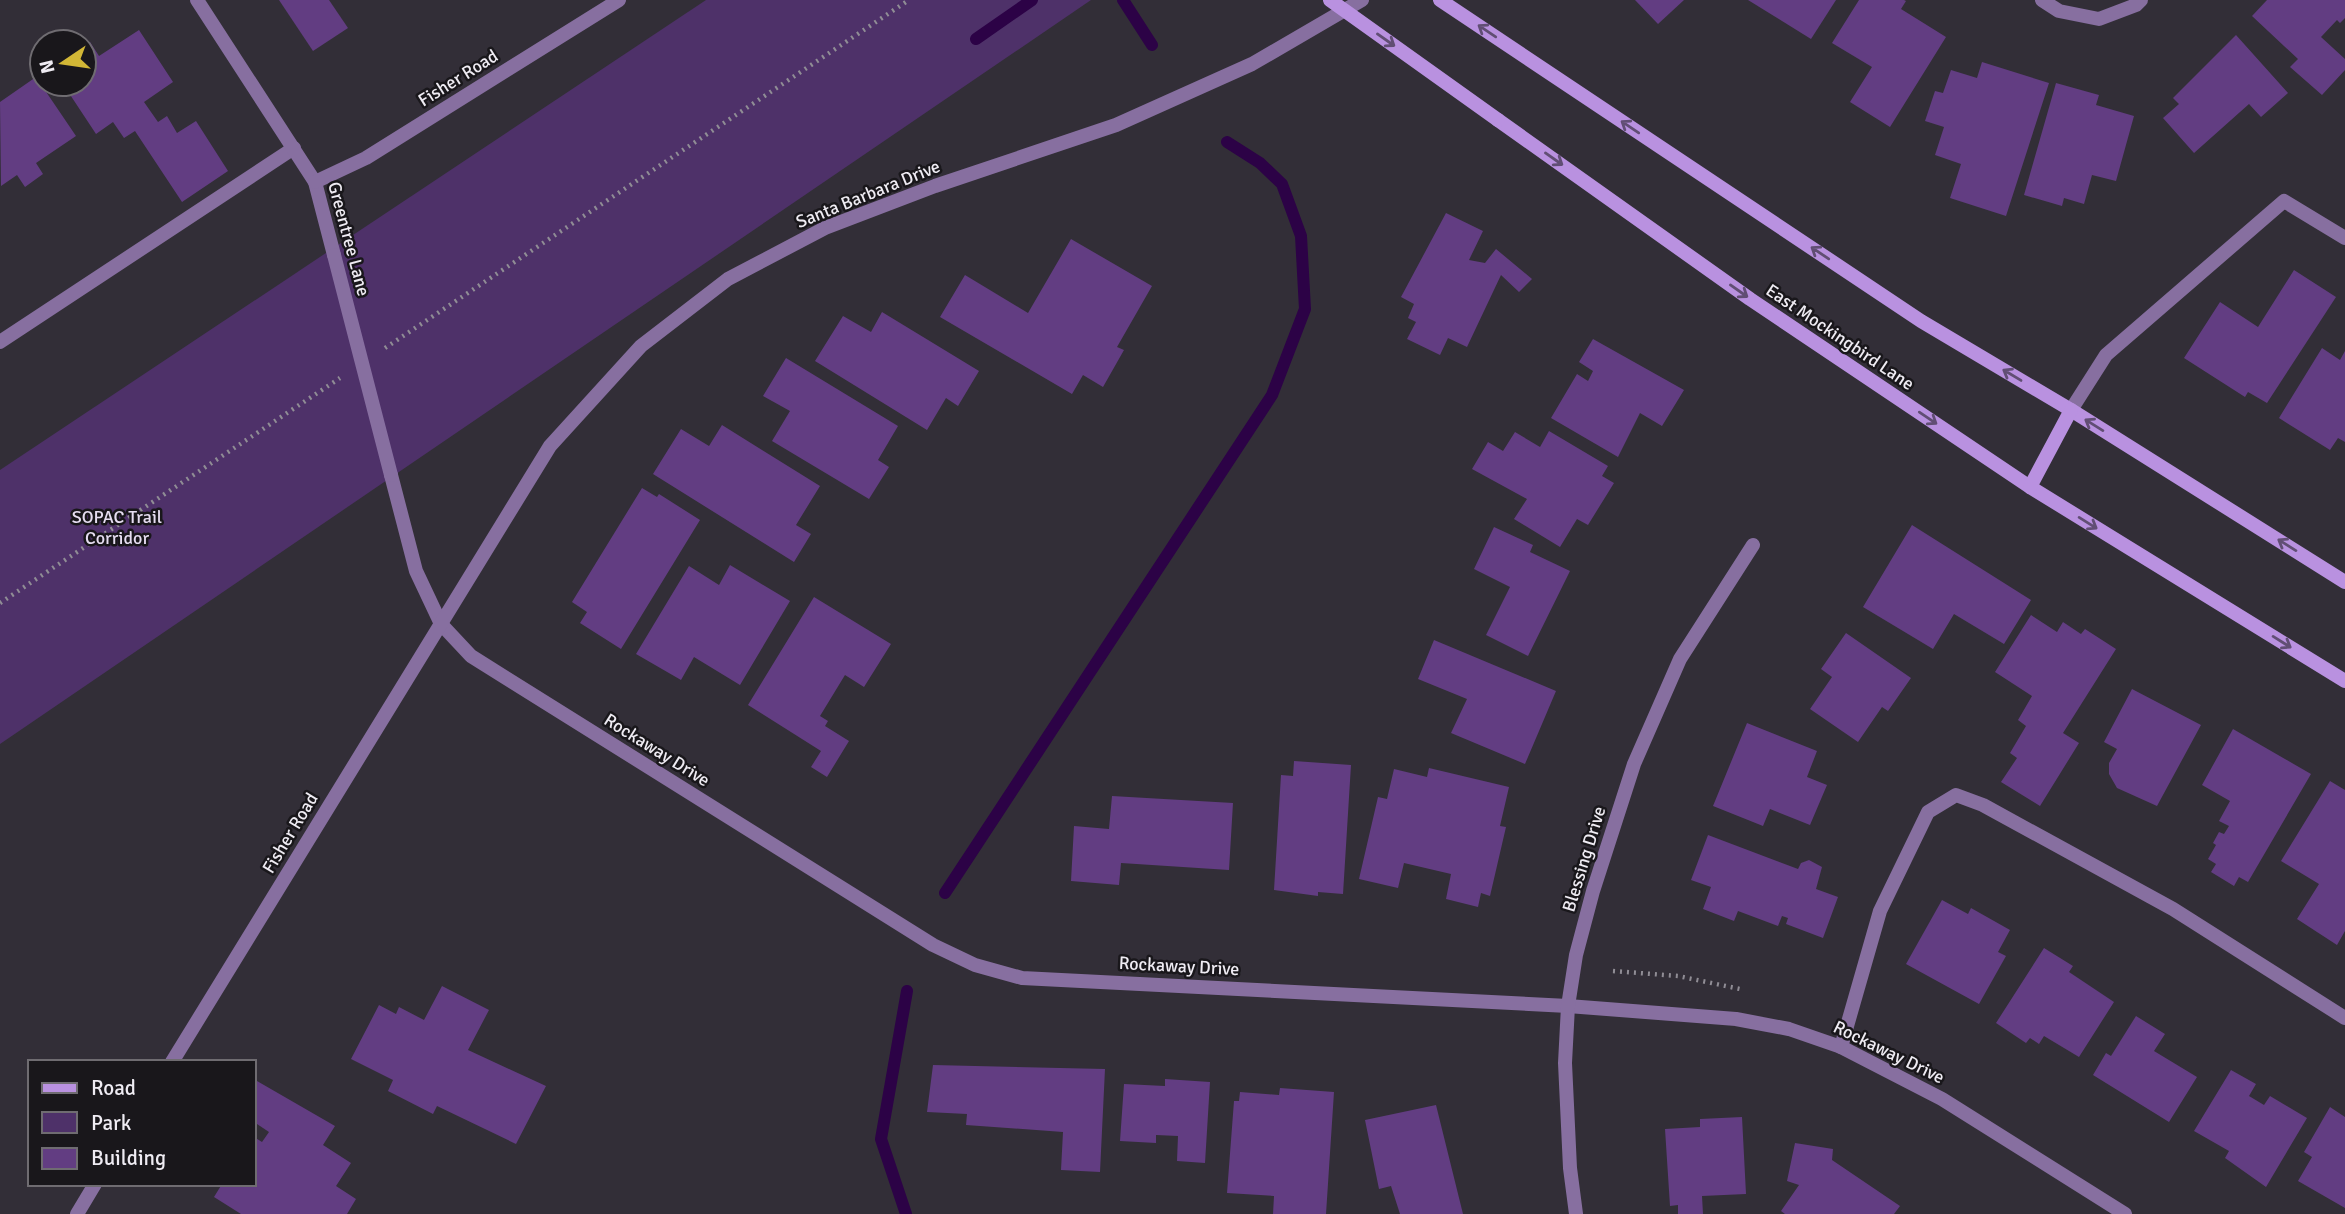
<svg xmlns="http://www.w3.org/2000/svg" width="2345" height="1214" viewBox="0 0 2345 1214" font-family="Signika,sans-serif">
	<rect width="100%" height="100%" fill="#322e37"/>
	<polygon fill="#4e3169" points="706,0 1091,0 0,744 0,470"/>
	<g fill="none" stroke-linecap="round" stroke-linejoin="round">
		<g stroke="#2c0246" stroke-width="12">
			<polyline points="1123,0 1152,45"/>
			<polyline points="976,39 1032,0"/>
			<polyline points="945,893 1272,395 1305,309 1301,236 1282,184 1260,163 1227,142"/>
			<polyline points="906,1214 881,1139 907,991"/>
		</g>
	</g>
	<g fill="#623d82">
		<polygon points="279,0 329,0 348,28 313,51"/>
		<polygon points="1635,0 1684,0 1658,24"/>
		<polygon points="1748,0 1836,0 1811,39"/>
		<polygon points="1859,0 1904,0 1906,1 1901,9 1946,37 1890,127 1850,102 1872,67 1832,43"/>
		<polygon points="2267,0 2345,0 2345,18 2340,23 2337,20 2321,37 2345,59 2345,70 2322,95 2290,67 2298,59 2252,16"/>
		<polygon points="139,30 173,82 144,102 158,122 167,116 177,133 196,121 228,171 182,202 135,131 124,138 113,122 96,134 63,84 84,84 84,47 90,42 99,56"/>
		<polygon points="2236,35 2288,93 2261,117 2249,104 2194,153 2163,118 2179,104 2173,98"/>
		<polygon points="1982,62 2049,83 2006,216 1950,198 1961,164 1935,155 1944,127 1925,121 1935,91 1943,93 1951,70 1977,78"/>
		<polygon points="36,77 76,136 36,163 43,174 25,187 17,175 1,186 0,102"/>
		<polygon points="2056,83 2099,95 2096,105 2134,116 2116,181 2092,175 2084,204 2064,198 2062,206 2024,195"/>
		<polygon points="1446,213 1483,231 1469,260 1485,263 1496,249 1532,279 1519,292 1501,275 1467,347 1448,338 1440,355 1407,339 1416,322 1408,318 1414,304 1401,297"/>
		<polygon points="1071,239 1152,286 1117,347 1124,350 1103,387 1083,375 1072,394 940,317 965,275 1028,313"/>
		<polygon points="2294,270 2336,297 2267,403 2248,392 2245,397 2184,358 2220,302 2258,327"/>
		<polygon points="882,312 979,371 958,406 946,398 927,430 815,361 843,316 871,332"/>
		<polygon points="1593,339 1684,390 1662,426 1640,413 1618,457 1551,418 1577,374 1588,381 1593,371 1579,362"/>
		<polygon points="2322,348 2340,360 2345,351 2345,442 2338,438 2330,450 2279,418"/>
		<polygon points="786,358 898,426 878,460 889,467 869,499 772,441 790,411 763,396"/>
		<polygon points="722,425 820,486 796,525 811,534 794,562 653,474 681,429 709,446"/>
		<polygon points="1549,431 1608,466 1602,476 1614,483 1588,525 1577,519 1560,547 1514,519 1527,499 1472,469 1488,442 1503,451 1515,432 1540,447"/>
		<polygon points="642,488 657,497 659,494 700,520 621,649 580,623 587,612 572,602"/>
		<polygon points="1912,525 2031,600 2004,644 1954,614 1933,649 1863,607"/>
		<polygon points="1494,527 1533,545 1530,552 1570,571 1528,656 1486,635 1510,587 1474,569"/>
		<polygon points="730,565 790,601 740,685 694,657 681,680 636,654 689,566 719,585"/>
		<polygon points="814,597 891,644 864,687 845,675 820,716 828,721 825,726 849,741 827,777 811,767 821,751 748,705"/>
		<polygon points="2031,615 2057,632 2063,622 2081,634 2085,629 2116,649 2063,733 2079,743 2040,806 2001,782 2017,758 2010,753 2026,726 2018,720 2032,696 1995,672"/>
		<polygon points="1846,633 1911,678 1888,711 1882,707 1858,742 1810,709 1832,677 1821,669"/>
		<polygon points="1434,640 1556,691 1525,764 1451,733 1467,699 1418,679"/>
		<polygon points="2132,689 2201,725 2157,806 2117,788 2109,774 2109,763 2117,749 2104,742"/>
		<polygon points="1747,723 1817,751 1807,777 1827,785 1810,825 1770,809 1763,826 1713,806"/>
		<polygon points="2233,729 2311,774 2248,882 2239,877 2234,886 2211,872 2216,864 2208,859 2216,845 2213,843 2219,832 2224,834 2229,826 2219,821 2230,801 2202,785"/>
		<polygon points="1294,761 1351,765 1343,894 1318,892 1318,896 1274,890 1281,775 1293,776"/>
		<polygon points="1429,768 1509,787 1500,826 1506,827 1490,896 1481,893 1478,907 1446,899 1451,874 1404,863 1398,888 1359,879 1378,797 1387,799 1394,769 1427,777"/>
		<polygon points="2330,781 2345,790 2345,931 2337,945 2297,919 2319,884 2281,861"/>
		<polygon points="1112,796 1233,803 1229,870 1121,863 1119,885 1071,881 1074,826 1109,829"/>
		<polygon points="1708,835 1798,869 1801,863 1809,860 1822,867 1816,889 1838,897 1823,938 1786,924 1788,918 1782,916 1778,926 1738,911 1734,921 1703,909 1711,887 1691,880"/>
		<polygon points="1942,900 1968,914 1971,908 2010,930 1998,952 2006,956 1979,1004 1906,964"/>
		<polygon points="2044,948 2073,966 2069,972 2114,1002 2079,1057 2044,1036 2039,1044 2030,1038 2026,1043 1996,1023"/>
		<polygon points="442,986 489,1010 468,1050 546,1086 516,1144 437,1106 433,1114 388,1091 393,1080 351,1059 379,1005 396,1014 399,1007 424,1020"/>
		<polygon points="2136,1016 2165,1034 2154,1051 2197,1077 2169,1122 2093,1075 2106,1053 2111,1056"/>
		<polygon points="933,1065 1105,1069 1100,1172 1061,1170 1063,1132 966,1125 967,1114 927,1112"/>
		<polygon points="2231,1070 2256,1084 2249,1096 2264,1105 2270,1096 2307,1118 2266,1187 2225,1158 2229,1151 2194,1131"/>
		<polygon points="1165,1079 1210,1082 1205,1163 1177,1161 1178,1136 1156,1135 1156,1143 1120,1141 1124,1084 1165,1086"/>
		<polygon points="257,1081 335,1126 323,1145 351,1163 336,1186 356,1199 347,1214 241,1214 214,1197 222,1184 254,1184 254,1137 262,1142 269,1132 254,1122 254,1086"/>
		<polygon points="1280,1088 1334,1092 1326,1214 1273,1214 1274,1196 1227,1193 1234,1101 1239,1101 1240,1092 1279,1095"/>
		<polygon points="1436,1105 1463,1214 1400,1214 1391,1186 1379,1189 1365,1120"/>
		<polygon points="2330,1107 2345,1117 2345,1208 2298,1181 2312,1157 2304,1152"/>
		<polygon points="1742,1117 1746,1194 1702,1196 1703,1214 1678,1214 1678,1205 1670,1206 1665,1129 1700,1127 1700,1119"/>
		<polygon points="1795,1143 1833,1149 1832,1160 1900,1206 1894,1214 1785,1214 1781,1211 1799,1185 1787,1181"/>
	</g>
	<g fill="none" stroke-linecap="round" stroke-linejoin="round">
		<g stroke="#908d95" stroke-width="4.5" stroke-dasharray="2 5" stroke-linecap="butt">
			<polyline points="385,348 909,0"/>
			<polyline points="0,603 340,378"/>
			<polyline points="1613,971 1678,976 1740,989"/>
		</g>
		<g stroke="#876fa0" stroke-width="14">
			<polyline points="0,342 294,148"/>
			<polyline points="2071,410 2106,355 2284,201 2345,238"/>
			<polyline points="1841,1047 1880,911 1928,812 1956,795 1983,805 2173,909 2345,1018"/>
		</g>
		<g stroke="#876fa0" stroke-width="14">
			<polyline points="197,0 315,182 334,255"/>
			<polyline points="2042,0 2059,11 2099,19 2136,5 2141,0"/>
			<polyline points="315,182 366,158 619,0"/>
			<polyline points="391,475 416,571 441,624 471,656 933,945 975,965 1022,978 1568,1006 1736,1019 1789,1029 1841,1047 1942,1099 2125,1214"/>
			<polyline points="172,1062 550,446 641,346 728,279 825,228 935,186 1116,125 1252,64 1362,0"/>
			<polyline points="77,1214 95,1184"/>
			<polyline points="1576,1214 1570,1168 1565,1063 1568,1006 1576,955 1593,891 1634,764 1680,659 1753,545"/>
		</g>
		<g stroke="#b991e0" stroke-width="14">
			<polyline points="1440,0 1921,321 2071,410 2345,582"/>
			<polyline points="1498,120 1750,299 2030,487 2345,681"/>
			<polyline points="2030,487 2071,410"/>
		</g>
		<polyline stroke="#876fa0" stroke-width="14" points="334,255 391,475"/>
		<polyline stroke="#b991e0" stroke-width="14" points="1330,0 1498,120"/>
	</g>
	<defs><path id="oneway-shaft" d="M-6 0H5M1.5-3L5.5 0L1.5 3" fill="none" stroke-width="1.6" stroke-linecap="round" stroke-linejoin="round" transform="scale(1.75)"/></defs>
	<g stroke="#614e74">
		<use href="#oneway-shaft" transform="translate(1487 31) rotate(-146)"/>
		<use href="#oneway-shaft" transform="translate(1386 40) rotate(35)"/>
		<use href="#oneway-shaft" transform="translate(1630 127) rotate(-146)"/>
		<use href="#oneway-shaft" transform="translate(1554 159) rotate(35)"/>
		<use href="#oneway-shaft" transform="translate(1820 253) rotate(-146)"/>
		<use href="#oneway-shaft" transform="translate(1739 291) rotate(35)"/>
		<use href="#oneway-shaft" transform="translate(2012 375) rotate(-149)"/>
		<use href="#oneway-shaft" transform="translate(1928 418) rotate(34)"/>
		<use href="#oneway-shaft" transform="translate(2094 425) rotate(-148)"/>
		<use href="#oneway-shaft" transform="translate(2088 523) rotate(32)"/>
		<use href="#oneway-shaft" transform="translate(2287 545) rotate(-148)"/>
		<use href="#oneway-shaft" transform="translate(2282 642) rotate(32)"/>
	</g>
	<g text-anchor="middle" stroke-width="5" stroke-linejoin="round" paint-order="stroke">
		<g font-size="18" fill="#efecf3" stroke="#19171b">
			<text transform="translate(458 78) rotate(-32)" y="6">Fisher Road</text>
			<text transform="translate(868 194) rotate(-22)" y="6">Santa Barbara Drive</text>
			<text transform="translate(349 239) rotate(75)" y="6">Greentree Lane</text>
			<text transform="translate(1840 337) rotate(34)" y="6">East Mockingbird Lane</text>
			<text transform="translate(657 750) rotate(32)" y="6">Rockaway Drive</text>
			<text transform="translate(290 833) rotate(-59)" y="6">Fisher Road</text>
			<text transform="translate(1584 859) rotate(-73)" y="6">Blessing Drive</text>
			<text transform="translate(1179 966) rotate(3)" y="6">Rockaway Drive</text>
			<text transform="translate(1889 1052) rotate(26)" y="6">Rockaway Drive</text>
		</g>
		<g font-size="18" fill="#e6ddf1" stroke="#19171b">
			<text x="117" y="523">SOPAC Trail<tspan x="117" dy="21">Corridor</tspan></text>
		</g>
	</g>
	<rect x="28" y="1060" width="228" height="126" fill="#19171b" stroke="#6f6c71" stroke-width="2"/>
	<rect x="42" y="1083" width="35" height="10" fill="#b991e0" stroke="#6f6c71" stroke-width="2"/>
	<text x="91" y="1095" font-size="21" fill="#efecf3">Road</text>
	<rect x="42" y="1112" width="35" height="21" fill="#4e3169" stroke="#6f6c71" stroke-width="2"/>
	<text x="91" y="1130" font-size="21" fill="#efecf3">Park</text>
	<rect x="42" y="1148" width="35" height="21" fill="#623d82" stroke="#6f6c71" stroke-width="2"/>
	<text x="91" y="1165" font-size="21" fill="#efecf3">Building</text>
	<g transform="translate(63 63) rotate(257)"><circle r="33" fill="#19171b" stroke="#6f6c71" stroke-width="2"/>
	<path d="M0-5L12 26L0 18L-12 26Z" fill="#d2b736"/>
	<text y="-10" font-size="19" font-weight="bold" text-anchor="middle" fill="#efecf3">N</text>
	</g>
</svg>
